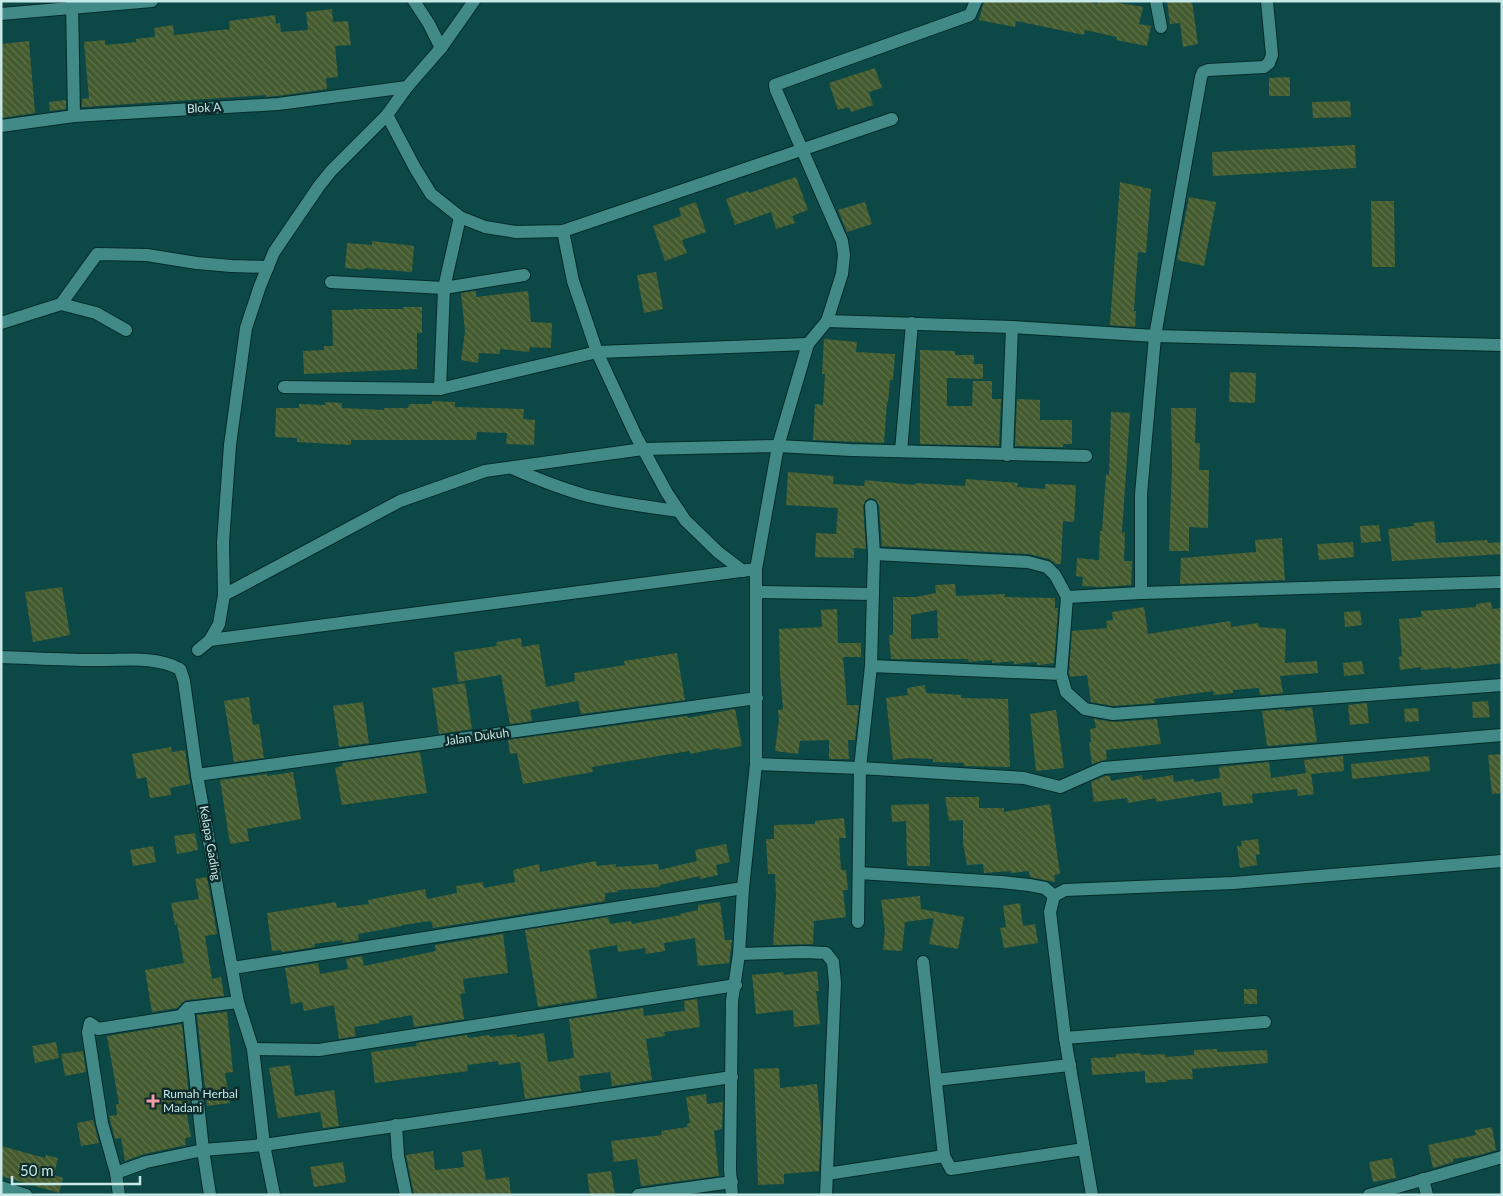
<svg xmlns="http://www.w3.org/2000/svg" width="1503" height="1196" viewBox="0 0 1503 1196" font-family="Lato,sans-serif">
	<defs>
		<pattern id="building-back-hatch" width="6" height="6" patternUnits="userSpaceOnUse" patternTransform="scale(1.25)"><rect width="6" height="6" fill="#445b2f"/><path d="M-1 5l2 2M0 0l6 6M5-1l2 2" fill="none" stroke="#5e734d"/></pattern>
	</defs>
	<rect width="100%" height="100%" fill="#0c4846"/>
	<g fill="url(#building-back-hatch)" fill-rule="evenodd">
		<polygon points="984,1 1085,1 1097,4 1098,1 1107,1 1143,7 1139,24 1151,26 1147,46 1116,40 1117,37 1085,30 1084,35 1016,21 1015,27 979,20"/>
		<polygon points="1167,1 1192,1 1198,44 1183,47 1180,23 1170,24"/>
		<polygon points="332,9 333,22 348,21 351,45 335,46 338,77 326,78 327,89 277,96 266,97 266,95 82,107 82,99 89,98 84,42 105,40 105,45 136,42 136,39 155,37 154,28 173,25 174,35 230,29 229,21 275,15 276,24 280,23 281,32 308,30 306,12"/>
		<polygon points="29,41 35,113 1,118 1,44"/>
		<polygon points="875,68 882,88 869,92 873,105 851,112 849,107 838,110 829,83"/>
		<polygon points="1290,77 1290,96 1269,96 1269,78"/>
		<polygon points="66,100 66,109 50,111 49,102"/>
		<polygon points="1350,101 1351,117 1313,118 1312,102"/>
		<polygon points="1355,145 1356,168 1213,176 1212,152"/>
		<polygon points="796,177 808,210 792,216 795,223 776,229 771,212 735,225 726,199 748,191 749,193"/>
		<polygon points="1120,182 1151,189 1146,253 1138,252 1134,311 1136,311 1135,327 1110,325"/>
		<polygon points="1189,197 1216,202 1204,266 1177,260"/>
		<polygon points="1371,201 1394,201 1395,267 1372,267"/>
		<polygon points="696,202 706,232 682,240 687,253 665,261 653,226 681,216 679,208"/>
		<polygon points="865,202 872,224 847,232 838,210"/>
		<polygon points="372,241 414,246 412,272 365,268 364,270 345,268 347,243 372,245"/>
		<polygon points="656,272 663,309 644,313 637,275"/>
		<polygon points="476,291 476,297 528,291 531,322 552,323 551,348 530,347 529,352 500,349 500,354 479,353 478,363 461,360 465,331 461,293"/>
		<polygon points="403,307 422,307 422,333 417,333 417,369 304,374 303,351 324,350 324,346 333,346 332,310 353,310 353,309 403,309"/>
		<polygon points="824,339 857,342 856,352 895,354 893,380 890,380 888,402 887,402 884,443 813,440 815,404 823,405 825,374 822,374"/>
		<polygon points="920,350 955,351 955,355 974,355 974,364 983,364 983,379 947,378 947,406 972,406 973,381 992,381 992,399 1001,399 999,446 920,444"/>
		<polygon points="1230,372 1256,373 1255,403 1229,402"/>
		<polygon points="1017,399 1040,400 1040,420 1072,420 1072,444 1063,444 1063,447 1015,446"/>
		<polygon points="432,401 455,402 455,407 524,409 523,419 535,420 534,445 506,444 507,433 477,432 476,440 351,440 351,445 297,442 297,438 275,437 276,408 299,408 299,404 325,405 325,402 342,403 342,408 384,410 384,408 408,408 409,404 432,404"/>
		<polygon points="1171,408 1196,408 1195,443 1200,443 1199,470 1209,470 1208,528 1189,527 1189,551 1169,551 1172,466"/>
		<polygon points="1111,412 1130,413 1122,532 1125,533 1124,561 1132,561 1131,585 1103,587 1082,586 1083,577 1076,576 1077,558 1099,560 1100,531 1102,531 1106,474 1109,475"/>
		<polygon points="788,472 834,476 833,484 864,486 865,480 915,485 915,483 965,486 966,479 1018,483 1017,487 1045,489 1045,484 1076,485 1074,522 1063,521 1061,564 1056,564 1049,559 1029,554 882,546 879,505 875,499 870,498 866,500 863,506 866,549 854,548 854,558 815,557 816,533 836,534 838,508 786,505"/>
		<polygon points="1434,521 1436,543 1487,540 1488,543 1502,542 1502,554 1392,561 1388,529 1414,526 1413,523"/>
		<polygon points="1379,525 1381,541 1361,543 1360,526"/>
		<polygon points="1282,538 1285,580 1180,584 1181,558 1256,552 1255,540"/>
		<polygon points="1353,542 1354,557 1319,560 1317,544"/>
		<path d="M 955,584 L 956,596 L 1005,594 L 1005,597 L 1055,598 L 1055,608 L 1058,608 L 1054,663 L 1040,665 L 1037,665 L 1037,662 L 1014,664 L 1014,661 L 995,663 L 992,663 L 992,660 L 969,662 L 968,659 L 891,659 L 889,635 L 893,635 L 893,597 L 916,597 L 936,593 L 935,585 ZM 937,610 L 938,638 L 911,639 L 911,615 Z"/>
		<polygon points="62,587 70,635 33,642 25,592"/>
		<polygon points="1491,602 1492,609 1502,608 1502,663 1451,669 1451,667 1421,670 1421,667 1400,670 1399,657 1402,656 1399,619 1422,617 1421,611 1476,607 1476,604"/>
		<polygon points="1144,607 1148,634 1230,621 1231,627 1258,623 1259,627 1286,629 1285,663 1317,661 1318,673 1280,676 1283,693 1260,695 1259,688 1233,690 1233,693 1214,695 1213,691 1154,699 1155,703 1113,706 1091,702 1087,675 1070,677 1069,673 1072,631 1107,628 1106,621 1113,620 1112,612"/>
		<polygon points="837,609 838,643 861,643 861,657 843,657 847,705 859,705 855,740 848,740 849,759 829,759 829,740 800,741 798,754 775,751 779,719 778,710 783,709 780,673 779,629 822,627 821,610"/>
		<polygon points="1360,611 1362,625 1345,627 1344,612"/>
		<polygon points="521,638 522,647 539,644 546,687 575,681 574,673 625,665 624,661 677,653 685,700 581,714 578,701 530,710 532,721 510,724 501,675 458,682 454,652 497,646 496,642"/>
		<polygon points="1362,661 1364,674 1344,676 1343,663"/>
		<polygon points="465,683 472,729 439,734 432,688"/>
		<polygon points="925,685 926,693 961,695 961,698 1008,699 1010,767 964,766 964,763 933,762 933,759 909,758 893,760 886,698 908,695 907,688"/>
		<polygon points="249,697 253,725 259,724 264,758 234,762 224,701"/>
		<polygon points="1488,701 1490,717 1473,718 1472,702"/>
		<polygon points="363,702 369,743 339,747 333,706"/>
		<polygon points="1367,703 1369,723 1350,725 1348,705"/>
		<polygon points="1312,707 1317,742 1267,746 1262,711 1285,709 1285,711"/>
		<polygon points="1418,708 1419,721 1405,722 1404,709"/>
		<polygon points="735,709 742,746 720,750 719,748 690,754 689,751 592,767 593,772 523,784 517,753 510,754 508,740 687,716 688,718"/>
		<polygon points="1056,710 1064,768 1036,771 1030,714"/>
		<polygon points="1094,719 1114,722 1157,719 1161,744 1106,750 1107,759 1092,764 1089,742 1091,742 1090,729 1096,728"/>
		<polygon points="171,747 172,752 185,750 190,784 170,788 171,795 150,798 146,777 137,779 132,754"/>
		<polygon points="420,752 427,793 342,805 335,768 342,766 342,763"/>
		<polygon points="1502,754 1502,793 1492,794 1488,755"/>
		<polygon points="1343,756 1344,771 1311,774 1314,794 1298,796 1297,789 1252,794 1253,803 1223,806 1221,792 1156,802 1156,798 1128,803 1127,798 1094,802 1091,782 1105,776 1110,776 1111,781 1142,775 1143,780 1173,775 1174,782 1194,779 1194,782 1220,778 1219,767 1269,762 1271,778 1306,773 1304,760"/>
		<polygon points="1429,756 1430,771 1352,779 1351,764"/>
		<polygon points="293,772 301,819 247,829 249,841 230,844 220,780 267,774 267,776"/>
		<polygon points="945,797 979,797 979,808 1004,808 1004,812 1050,804 1060,874 1054,875 1055,882 1030,877 1029,871 1011,873 1010,871 984,873 983,864 967,865 963,843 963,820 949,821"/>
		<polygon points="929,804 930,866 907,866 906,821 892,822 891,805"/>
		<polygon points="844,818 846,838 839,838 841,870 846,870 848,890 843,890 846,917 814,921 813,944 773,945 776,895 775,874 768,874 766,839 774,839 774,825 815,824 815,821"/>
		<polygon points="195,833 198,850 177,854 174,836"/>
		<polygon points="1258,839 1260,854 1256,855 1257,865 1240,868 1237,846 1242,846 1241,841"/>
		<polygon points="726,844 730,862 716,865 718,875 700,879 700,876 660,885 660,887 618,890 618,892 605,893 605,901 433,928 431,921 402,925 402,926 358,934 359,940 343,943 342,940 314,944 315,947 282,952 281,950 272,951 267,913 336,902 337,908 369,904 368,900 425,889 427,899 457,893 456,886 483,882 484,888 515,882 513,870 539,864 540,872 596,861 597,866 616,864 616,867 658,864 659,870 697,861 695,850"/>
		<polygon points="153,846 156,862 133,866 130,850"/>
		<polygon points="207,877 217,934 205,936 212,979 221,977 224,996 187,1000 183,1002 177,1008 152,1012 145,970 184,963 177,924 175,925 171,903 199,899 195,879"/>
		<polygon points="920,896 921,909 964,917 958,949 929,944 934,918 905,922 902,951 883,950 885,930 881,900"/>
		<polygon points="720,902 725,940 732,940 729,963 698,966 695,938 664,943 665,951 646,954 645,948 618,952 617,945 589,950 597,998 538,1007 525,930 608,917 610,924 631,921 632,924 681,915 680,914 698,910 698,905"/>
		<polygon points="1020,903 1023,926 1035,924 1038,943 1004,948 1000,928 1006,927 1003,906"/>
		<polygon points="503,934 508,973 463,979 465,993 460,994 464,1019 414,1027 412,1015 379,1021 380,1023 354,1027 356,1036 339,1039 334,1005 304,1011 302,1002 291,1004 285,968 318,963 320,974 348,969 346,959 362,956 364,966 436,951 435,945"/>
		<polygon points="817,971 819,991 816,991 820,1024 794,1027 793,1010 756,1014 752,975 783,972 784,975"/>
		<rect x="1244" y="989" width="13" height="15"/>
		<polygon points="697,999 700,1027 664,1032 665,1036 646,1039 652,1080 612,1086 610,1072 579,1076 581,1091 525,1099 520,1062 499,1065 498,1061 467,1065 468,1071 375,1083 371,1052 417,1046 416,1043 467,1035 468,1038 489,1035 490,1037 516,1034 517,1037 544,1033 548,1062 574,1058 569,1019 643,1008 644,1016 685,1011 684,1001"/>
		<polygon points="227,1012 233,1072 225,1073 230,1103 207,1106 197,1015"/>
		<polygon points="182,1024 190,1109 186,1110 191,1137 185,1138 186,1145 144,1154 125,1161 121,1138 115,1139 109,1116 117,1115 116,1104 119,1104 107,1036"/>
		<polygon points="56,1042 59,1058 35,1063 32,1046"/>
		<polygon points="1217,1049 1217,1052 1267,1050 1268,1063 1192,1069 1193,1079 1167,1080 1167,1082 1145,1083 1145,1071 1092,1075 1091,1058 1116,1057 1116,1054 1141,1053 1141,1055 1165,1054 1166,1057 1194,1055 1194,1050"/>
		<polygon points="83,1051 86,1072 65,1076 61,1054"/>
		<polygon points="290,1065 295,1096 334,1090 339,1126 323,1128 320,1112 278,1118 269,1068"/>
		<polygon points="779,1068 780,1088 817,1084 821,1128 819,1171 784,1174 784,1184 758,1185 754,1069"/>
		<polygon points="706,1094 707,1104 723,1102 722,1129 714,1131 719,1176 641,1186 637,1159 614,1162 611,1141 662,1135 661,1131 687,1127 687,1124 690,1123 686,1097"/>
		<polygon points="93,1120 99,1143 81,1146 77,1123"/>
		<polygon points="1492,1127 1496,1150 1480,1155 1453,1159 1453,1162 1433,1168 1428,1145 1476,1135 1475,1130"/>
		<polygon points="1,1146 45,1158 46,1155 58,1158 54,1175 63,1178 59,1193 1,1176"/>
		<polygon points="481,1149 486,1180 509,1177 511,1195 414,1195 406,1155 433,1151 435,1170 464,1167 462,1152"/>
		<polygon points="1392,1158 1396,1178 1373,1182 1369,1162"/>
		<polygon points="343,1162 346,1182 314,1187 310,1167"/>
		<polygon points="611,1171 615,1195 590,1195 587,1174"/>
	</g>
	<g fill="none" stroke-linecap="round" stroke-linejoin="round">
		<g stroke="#032c2a" stroke-width="14">
			<g id="street">
				<polyline points="72,1 74,116"/>
				<polyline points="414,1 429,24 441,48"/>
				<polyline points="1156,1 1161,27"/>
				<polyline points="1,14 152,1"/>
				<polyline points="387,115 415,168 431,194 460,217 485,227 516,232 563,231 892,119"/>
				<polyline points="1,126 74,116 278,104 407,87"/>
				<polyline points="563,231 573,281 597,352 636,436 667,493 685,520 718,552 743,571"/>
				<polyline points="331,282 444,288 524,275"/>
				<polyline points="61,304 96,313 126,330"/>
				<polyline points="827,321 1012,327 1155,336 1502,345"/>
				<polyline points="1,323 61,304 97,254 147,255 197,263 231,266 268,267"/>
				<polyline points="284,387 440,389 597,352 808,344"/>
				<polyline points="440,389 444,288 460,217"/>
				<polyline points="901,451 912,323"/>
				<polyline points="1007,455 1012,327"/>
				<path d="M 512,468 C 537,479 562,489 588,496 C 618,503 648,507 679,511"/>
				<polyline points="874,554 1028,562 1047,567 1055,575 1067,597 1141,593 1502,582"/>
				<polyline points="756,592 873,594"/>
				<polyline points="1141,593 1141,494 1155,336 1201,77 1203,72 1208,70 1264,67 1269,63 1272,55 1267,1"/>
				<polyline points="224,595 400,501 485,471 643,449 778,446 851,450 1086,456"/>
				<polyline points="210,640 756,569"/>
				<polyline points="198,650 210,640 219,624 224,595 223,542 230,445 246,328 260,286 274,252 319,186 331,171 387,115 407,87 441,48 474,1"/>
				<polyline points="871,666 1061,674 1066,692 1085,709 1113,714 1502,685"/>
				<polyline points="1061,674 1067,597"/>
				<polyline points="756,764 860,768 1024,778 1060,787 1103,768 1502,735"/>
				<polyline points="197,775 757,698"/>
				<polyline points="859,873 1001,882 1029,885 1045,888 1054,896 1050,912 1065,1038 1092,1195"/>
				<polyline points="1054,896 1065,890 1233,883 1502,861"/>
				<polyline points="858,922 860,768 871,666 874,554 871,506"/>
				<polyline points="739,954 804,952 826,953 833,962 835,983 826,1195"/>
				<polyline points="923,962 944,1156"/>
				<polyline points="233,968 743,888"/>
				<polyline points="188,1008 203,1150 210,1195"/>
				<polyline points="1065,1038 1265,1022"/>
				<polyline points="253,1049 319,1050 736,985"/>
				<polyline points="936,1080 1070,1065"/>
				<polyline points="396,1125 398,1156 406,1195"/>
				<polyline points="116,1173 146,1162 203,1150 264,1145 732,1077"/>
				<polyline points="827,1174 944,1156 951,1169 1084,1149"/>
				<polyline points="1423,1179 1427,1195"/>
				<polyline points="1,1187 26,1195"/>
				<polyline points="119,1195 116,1173 102,1123 88,1032 90,1023 98,1029 181,1016 188,1008 238,1002"/>
				<polyline points="638,1195 732,1182"/>
				<polyline points="732,1195 730,1170 732,1001 739,954 743,888 756,764 756,569 778,446 808,344 827,321 842,274 844,255 842,241 776,90 775,85 970,15 976,1"/>
				<polyline points="1369,1195 1502,1157"/>
			</g>
		</g>
		<g stroke="#032c2a" stroke-width="14">
			<path id="secondary" d="M 1,657 C 32,658 63,660 93,660 C 123,661 152,655 180,669 L 184,681 L 197,775 L 238,1002 L 253,1049 L 264,1145 L 274,1195"/>
		</g>
		<use href="#street" stroke="#428a87" stroke-width="12"/>
		<use href="#secondary" stroke="#428a87" stroke-width="12"/>
	</g>
	<path fill="#f49aa5" stroke="#0c2b2a" stroke-width="2" d="M150.5 1093.5h5v5h5v5h-5v5h-5v-5h-5v-5h5z"/>
	<g text-anchor="middle" stroke-width="5" stroke-linejoin="round" paint-order="stroke">
		<g font-size="12" fill="#c6e8e6" stroke="#0c2b2a">
			<text transform="translate(204 108) rotate(-3)" y="4">Blok A</text>
			<text transform="translate(477 737) rotate(-8)" y="4">Jalan Dukuh</text>
			<text transform="translate(210 843) rotate(80)" y="4">Kelapa Gading</text>
		</g>
		<g font-size="12" fill="#c6e8e6" stroke="#0c2b2a" text-anchor="start">
			<text x="163" y="1098">Rumah Herbal<tspan x="163" dy="14">Madani</tspan></text>
		</g>
	</g>
	<rect width="1503" height="1196" fill="none" stroke="#c6e8e6" stroke-width="5"/>
	<path d="M12 1176v8h128v-8" fill="none" stroke="#c6e8e6" stroke-width="2.5"/>
	<text x="20" y="1176" font-size="15" fill="#c6e8e6" stroke="#0c2b2a" stroke-width="4" paint-order="stroke">50 m</text>
</svg>
